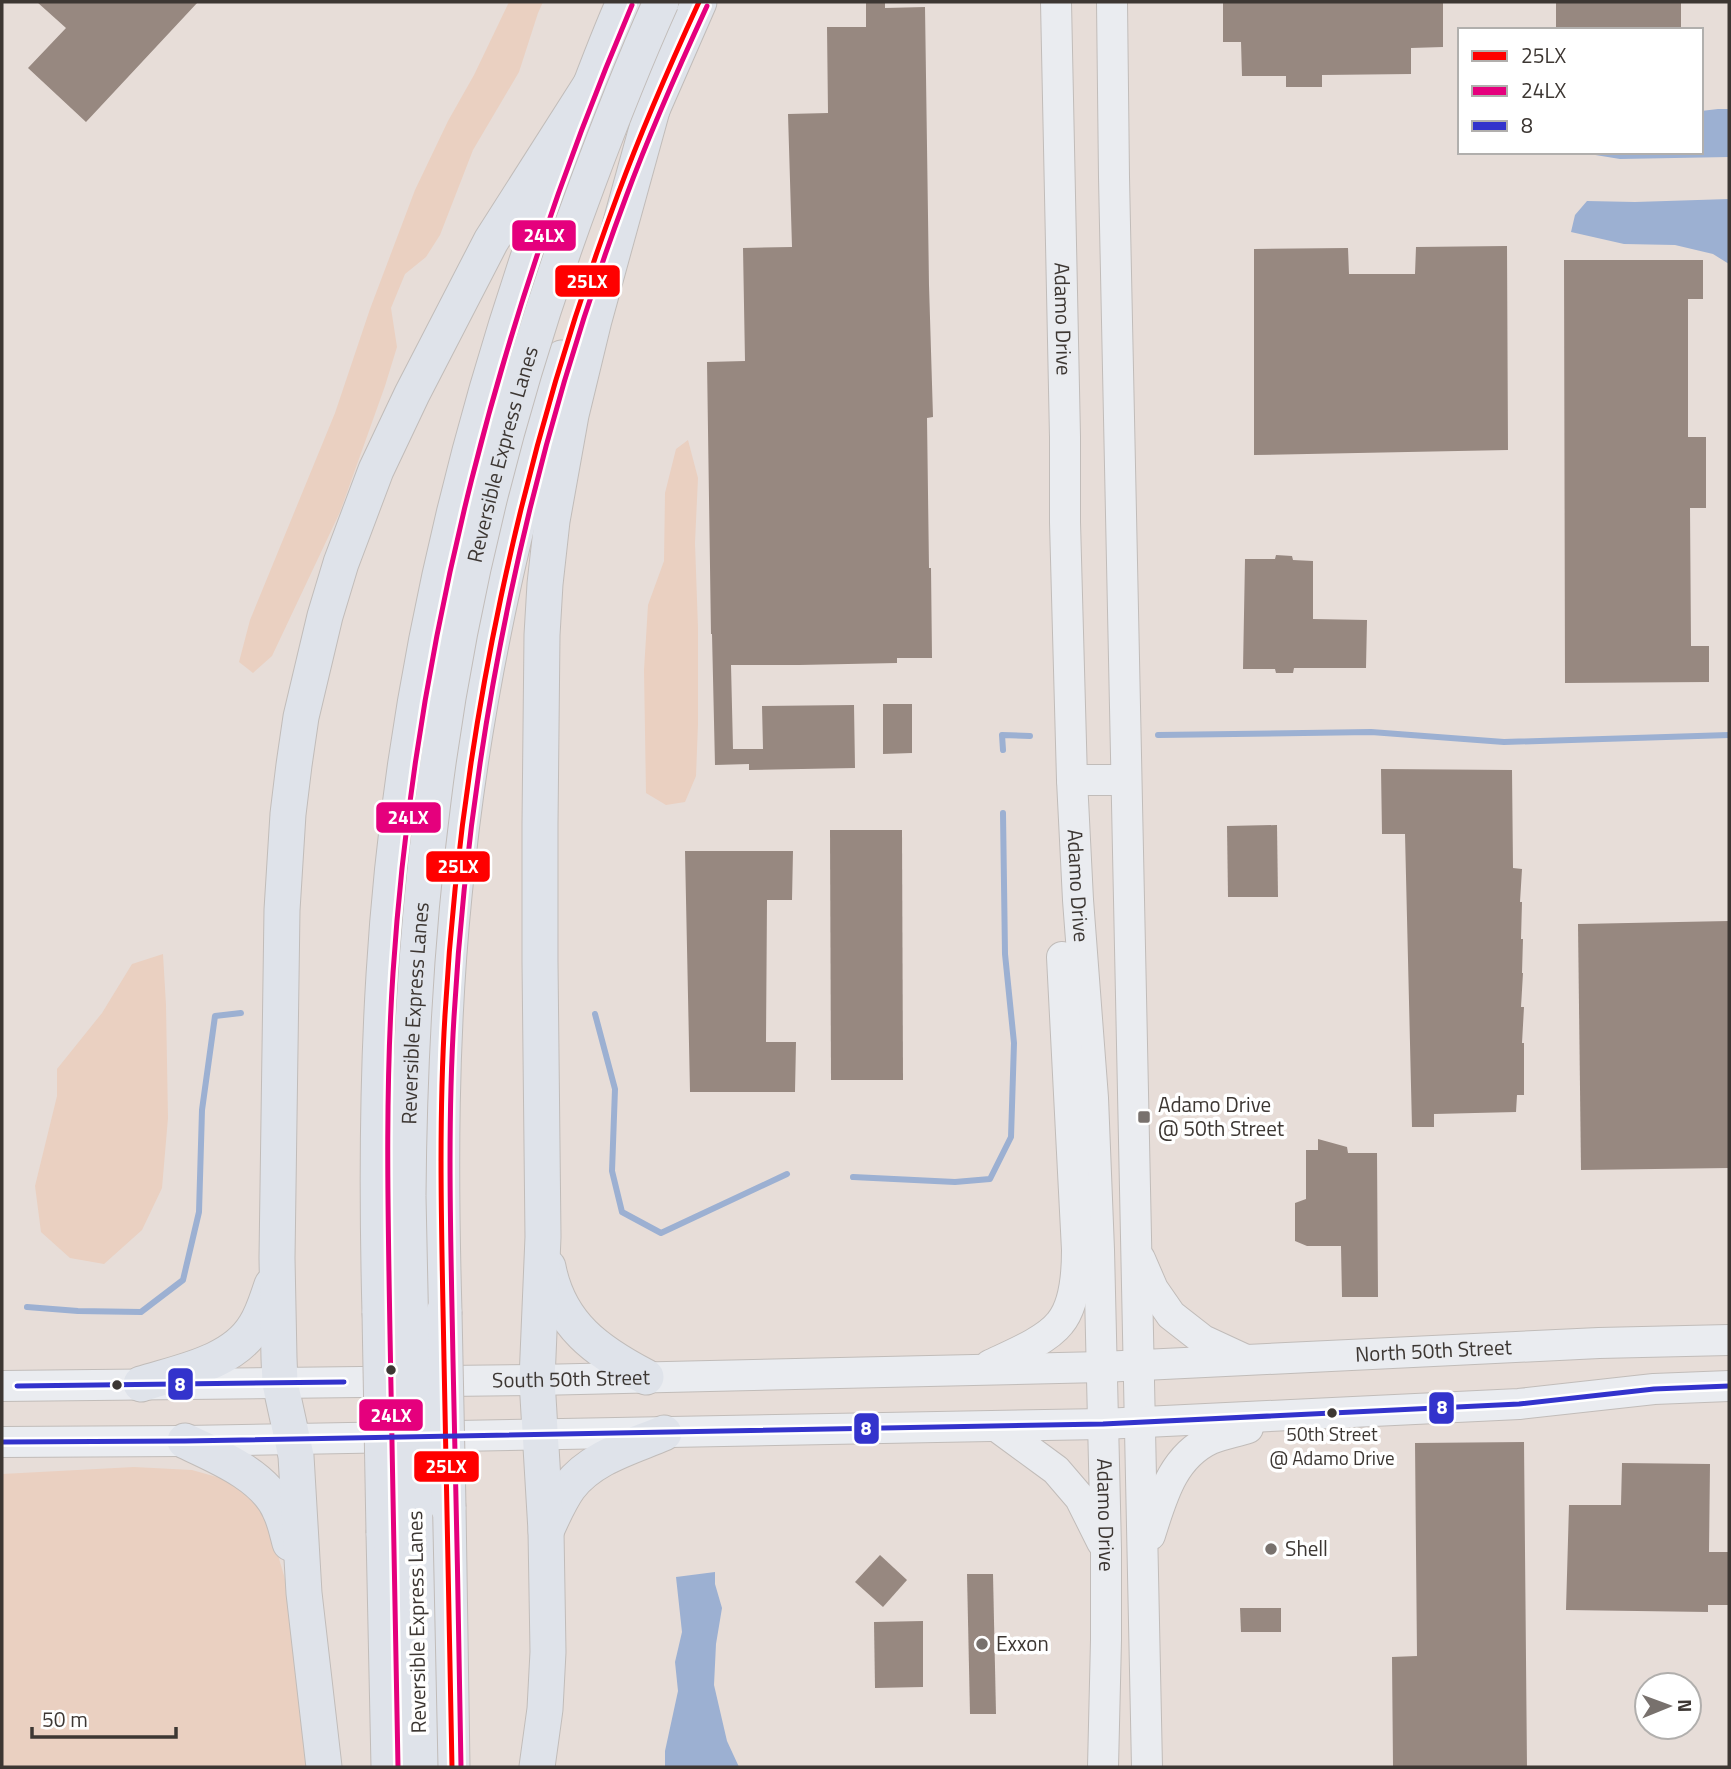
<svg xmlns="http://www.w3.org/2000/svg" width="1731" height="1769" viewBox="0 0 1731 1769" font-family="'Titillium Web',sans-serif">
	<rect width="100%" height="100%" fill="#e7ddd8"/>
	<g fill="#ead0c1">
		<polygon points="509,2 543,2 538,13 519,72 473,150 440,235 426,257 405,274 391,308 397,347 385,386 340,512 272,656 253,673 239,662 250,620 335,413 370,309 415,190 448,121 474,75"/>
		<polygon points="688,440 698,478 695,543 698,628 698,724 696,776 685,802 666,805 646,793 644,670 648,605 664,561 665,493 676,449"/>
		<polygon points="163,954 166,1005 168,1118 162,1188 142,1230 104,1264 70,1258 41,1232 35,1186 57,1096 57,1069 102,1013 132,964"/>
		<polygon points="134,1467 192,1470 231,1481 258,1499 268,1521 299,1627 314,1767 2,1767 2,1474"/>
	</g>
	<g fill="#9cb0d2">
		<polygon points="1718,109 1729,109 1729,157 1620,159 1577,152 1701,152 1701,111"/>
		<polygon points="1729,199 1729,264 1713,254 1675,245 1624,244 1571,232 1575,215 1587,201 1635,202"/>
		<polygon points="715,1572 715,1584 722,1608 716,1644 714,1685 727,1741 739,1767 665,1767 665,1751 678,1691 675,1662 682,1632 676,1577"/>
	</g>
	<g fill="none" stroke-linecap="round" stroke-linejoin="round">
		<g stroke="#9cb0d2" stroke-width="6">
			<polyline points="1158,735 1371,732 1504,742 1729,735"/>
			<polyline points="1003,750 1002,735 1030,736"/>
			<polyline points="595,1014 615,1089 612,1171 622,1212 661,1233 787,1174"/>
			<polyline points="853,1177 955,1182 990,1179 1011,1137 1014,1043 1005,954 1003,813"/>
			<polyline points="27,1307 78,1311 141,1312 183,1280 199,1212 202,1110 215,1016 241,1013"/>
		</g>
	</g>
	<g fill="#978880">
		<polygon points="37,2 198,2 86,122 28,68 66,28"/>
		<polygon points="866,2 885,2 885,8 925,7 929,285 933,417 927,418 929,568 931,568 932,658 897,658 897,663 799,665 731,665 733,749 763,749 762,706 854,705 855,768 749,770 749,764 715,765 712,634 711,634 707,362 745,361 743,248 792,247 788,114 828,113 827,27 866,27"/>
		<polygon points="1223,2 1443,2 1443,47 1411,48 1411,74 1322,75 1322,87 1286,87 1286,76 1242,76 1241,42 1223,42"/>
		<rect x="1556" y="2" width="125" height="28"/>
		<polygon points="1507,246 1508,450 1254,455 1254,249 1348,248 1349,274 1415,274 1416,247"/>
		<polygon points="1564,260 1703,260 1703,299 1688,299 1688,437 1706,437 1706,508 1690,508 1691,646 1709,646 1709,682 1565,683"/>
		<polygon points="1276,555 1292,556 1293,560 1313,561 1313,619 1367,620 1366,668 1294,668 1293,673 1276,673 1275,669 1243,669 1245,559 1275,559"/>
		<polygon points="883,704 912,704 912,753 883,754"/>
		<polygon points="1381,769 1512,770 1513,868 1522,869 1520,902 1522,902 1521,939 1523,939 1522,973 1523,973 1521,1007 1524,1007 1522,1043 1524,1043 1524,1095 1517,1095 1516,1112 1434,1114 1434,1127 1412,1127 1405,834 1382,834"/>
		<polygon points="1277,825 1278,897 1228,897 1227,826"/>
		<polygon points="830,830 902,830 903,1080 831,1080"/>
		<polygon points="685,851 793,851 792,900 767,900 766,1042 796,1042 795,1092 690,1092"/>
		<polygon points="1729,921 1729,1168 1581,1170 1578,924"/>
		<polygon points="1318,1139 1347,1147 1348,1153 1377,1153 1378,1297 1342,1297 1341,1246 1307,1246 1295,1241 1295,1203 1306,1199 1306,1150 1318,1150"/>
		<polygon points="1524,1442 1527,1767 1393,1767 1392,1657 1417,1656 1415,1443"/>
		<polygon points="1622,1463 1710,1464 1709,1552 1729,1552 1729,1605 1708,1605 1708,1612 1566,1610 1569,1505 1621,1505"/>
		<polygon points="880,1555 907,1580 883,1607 855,1582"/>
		<polygon points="967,1574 993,1574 996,1714 970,1714"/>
		<polygon points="1240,1608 1281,1608 1281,1632 1241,1632"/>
		<polygon points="923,1621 923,1687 875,1688 874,1622"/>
	</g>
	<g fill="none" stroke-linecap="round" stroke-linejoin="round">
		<g stroke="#c1bcb9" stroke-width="32">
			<g id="major">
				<path id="s1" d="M 1056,2 L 1065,437 L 1065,522 L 1072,780 L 1078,900 L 1093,1098 L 1099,1250 L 1106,1549 L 1106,1640 L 1103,1767"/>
				<polyline points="1112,2 1114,177 1147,1767"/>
				<polyline points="1072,780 1126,780"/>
				<polyline points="1140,1259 1153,1289 1171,1315 1203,1340 1244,1359"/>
				<path d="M 990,1365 C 1011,1355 1046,1341 1060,1323 C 1075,1305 1077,1273 1077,1250 L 1062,957"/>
				<path id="s2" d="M 2,1386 L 537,1380 L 1102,1367 L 1599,1343 L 1729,1340"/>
				<polyline points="996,1426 1056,1470 1080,1498 1102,1542"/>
				<polyline points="2,1442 185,1441 1103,1424 1519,1404 1654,1389 1729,1386"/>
				<path d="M 1150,1535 C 1162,1498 1172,1457 1211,1439 C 1223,1434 1236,1432 1248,1428"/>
			</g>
		</g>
		<g stroke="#c1bcb9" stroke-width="37">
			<g id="highway">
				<polyline points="647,121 699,2"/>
				<path d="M 548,1267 C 559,1325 598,1352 646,1377"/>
				<path d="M 444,1312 C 440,1172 440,1035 454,896 C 471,714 510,533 562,358"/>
				<path d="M 380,1313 C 377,1200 377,1088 384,975 C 401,689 469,408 570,140 C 587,94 604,47 624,2"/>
				<path d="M 141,1384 C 179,1372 233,1363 255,1326 C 263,1314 267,1299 272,1285"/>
				<path d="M 185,1441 C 217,1456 266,1476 280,1511 C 285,1521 287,1532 290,1543"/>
				<polyline points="448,1507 452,1767"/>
				<path d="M 546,1531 C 553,1516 559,1501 569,1487 C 592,1457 631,1447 664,1433"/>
				<polyline points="384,1533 389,1767"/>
				<polyline points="324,1767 304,1593 296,1456 280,1383 279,1358 277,1258 282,910 288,814 294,765 301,717 325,616 341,563 376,470 412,394 491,241 591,84"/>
				<polyline points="537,1767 545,1709 548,1652 546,1531 537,1380 543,1237 540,962 540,824 542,635 545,584 552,521 571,415 594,320 655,99"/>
			</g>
		</g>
		<use href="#major" stroke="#eaecf0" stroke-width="30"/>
		<use href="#highway" stroke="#dfe3ea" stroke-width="35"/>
		<g stroke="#c1bcb9" stroke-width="37" stroke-linecap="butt">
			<g id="highway-bridge">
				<polyline points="444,1312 448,1507"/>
				<polyline points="380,1313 384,1533"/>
				<path id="s3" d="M 420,1767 L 408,1196 C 409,1064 416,932 433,801 C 459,591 513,383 587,185 C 610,123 634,62 661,2"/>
			</g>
		</g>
		<use href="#highway-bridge" stroke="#dfe3ea" stroke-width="35"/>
		<g stroke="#fff" stroke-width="10">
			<path id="bus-1" d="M 452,1767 C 450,1631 447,1495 444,1359 C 442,1245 438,1130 445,1015 C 461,735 520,457 618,194 C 642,129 670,65 699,2"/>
		</g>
		<g stroke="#fff" stroke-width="10">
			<g id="bus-2">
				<path d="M 398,1767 C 395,1622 392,1478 390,1334 C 388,1214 385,1093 393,973 C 415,640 501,313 632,5"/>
				<path d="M 461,1767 C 459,1631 456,1496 453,1360 C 451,1246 447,1131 454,1017 C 470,737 528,459 626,197 C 650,132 678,69 707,6"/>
			</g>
		</g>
		<g stroke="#fff" stroke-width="10">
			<g id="bus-3">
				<polyline points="17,1386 344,1382"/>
				<polyline points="2,1442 185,1441 1103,1424 1519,1404 1654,1389 1729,1386"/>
			</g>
		</g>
		<use href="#bus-1" stroke="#f00" stroke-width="5"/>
		<use href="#bus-2" stroke="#e5007d" stroke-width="5"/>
		<use href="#bus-3" stroke="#33c" stroke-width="5"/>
	</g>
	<g fill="#78716d" stroke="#fff" stroke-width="2.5">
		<rect x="1137" y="1110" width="14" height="14" rx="3.5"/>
		<circle cx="1271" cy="1549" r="7"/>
		<circle cx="982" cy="1644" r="7"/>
	</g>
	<g fill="#3d3733" stroke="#fff" stroke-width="2.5">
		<circle cx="391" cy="1370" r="6"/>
		<circle cx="117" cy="1385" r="6"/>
		<circle cx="1332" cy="1413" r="6"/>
	</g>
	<g text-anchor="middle" stroke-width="7" stroke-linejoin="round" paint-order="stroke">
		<g font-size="19" fill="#3d3733" stroke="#fff">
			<text x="1332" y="1441">50th Street<tspan x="1332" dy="24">@ Adamo Drive</tspan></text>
		</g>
		<g font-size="21" fill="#3d3733" stroke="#fff">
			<text dy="7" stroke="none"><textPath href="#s1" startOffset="317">Adamo Drive</textPath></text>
			<text dy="7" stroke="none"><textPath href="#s3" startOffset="1321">Reversible Express Lanes</textPath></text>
			<text dy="7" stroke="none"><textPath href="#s1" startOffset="884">Adamo Drive</textPath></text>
			<text dy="7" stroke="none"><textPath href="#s3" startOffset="754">Reversible Express Lanes</textPath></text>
			<text dy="7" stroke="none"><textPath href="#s2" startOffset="1432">North 50th Street</textPath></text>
			<text dy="7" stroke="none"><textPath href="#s2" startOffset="569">South 50th Street</textPath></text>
			<text dy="7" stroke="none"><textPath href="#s1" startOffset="1514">Adamo Drive</textPath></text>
			<text transform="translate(417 1622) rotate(-91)" y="7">Reversible Express Lanes</text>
		</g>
		<g font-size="21" fill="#3d3733" stroke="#fff" text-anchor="start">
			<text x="1158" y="1112">Adamo Drive<tspan x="1158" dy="24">@ 50th Street</tspan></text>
			<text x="1285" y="1556">Shell</text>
			<text x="996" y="1651">Exxon</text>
		</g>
	</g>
	<g stroke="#fff" stroke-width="2.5">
		<rect x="511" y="219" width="66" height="33" rx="7" fill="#e5007d"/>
		<rect x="554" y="264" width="67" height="34" rx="7" fill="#f00"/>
		<rect x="375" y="801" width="67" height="33" rx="7" fill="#e5007d"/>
		<rect x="425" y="850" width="66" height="33" rx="7" fill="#f00"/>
		<rect x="167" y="1367" width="27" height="34" rx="7" fill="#33c"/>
		<rect x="1428" y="1391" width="27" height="34" rx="7" fill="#33c"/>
		<rect x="358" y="1398" width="66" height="34" rx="7" fill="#e5007d"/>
		<rect x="853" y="1412" width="27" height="33" rx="7" fill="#33c"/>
		<rect x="413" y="1450" width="67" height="33" rx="7" fill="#f00"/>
	</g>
	<g font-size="19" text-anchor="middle" font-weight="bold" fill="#fff">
		<text x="544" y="242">24LX</text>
		<text x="587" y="288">25LX</text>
		<text x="408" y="824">24LX</text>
		<text x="458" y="873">25LX</text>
		<text x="180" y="1391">8</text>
		<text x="1442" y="1414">8</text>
		<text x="391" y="1422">24LX</text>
		<text x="866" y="1435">8</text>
		<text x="446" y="1473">25LX</text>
	</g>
	<rect width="1731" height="1769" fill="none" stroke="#3d3733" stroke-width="7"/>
	<rect x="1458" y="28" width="245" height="126" fill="#ffffff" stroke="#b1afad" stroke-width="2"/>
	<rect x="1472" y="51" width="35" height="10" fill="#ff0000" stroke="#b1afad" stroke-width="2"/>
	<text x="1521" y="63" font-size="21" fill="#3d3733">25LX</text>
	<rect x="1472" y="86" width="35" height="10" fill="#e5007d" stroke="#b1afad" stroke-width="2"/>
	<text x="1521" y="98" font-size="21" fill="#3d3733">24LX</text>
	<rect x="1472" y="121" width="35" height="10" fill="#3333cc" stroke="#b1afad" stroke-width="2"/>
	<text x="1521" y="133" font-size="21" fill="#3d3733">8</text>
	<g transform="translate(1668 1706) rotate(89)"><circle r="33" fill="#ffffff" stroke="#b1afad" stroke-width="2"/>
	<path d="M0-5L12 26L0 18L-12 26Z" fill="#78716d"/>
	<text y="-10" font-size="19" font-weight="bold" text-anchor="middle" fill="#3d3733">N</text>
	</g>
	<path d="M32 1727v10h144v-10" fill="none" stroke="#3d3733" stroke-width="3.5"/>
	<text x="42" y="1727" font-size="21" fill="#3d3733" stroke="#ffffff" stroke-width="5" paint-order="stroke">50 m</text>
</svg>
